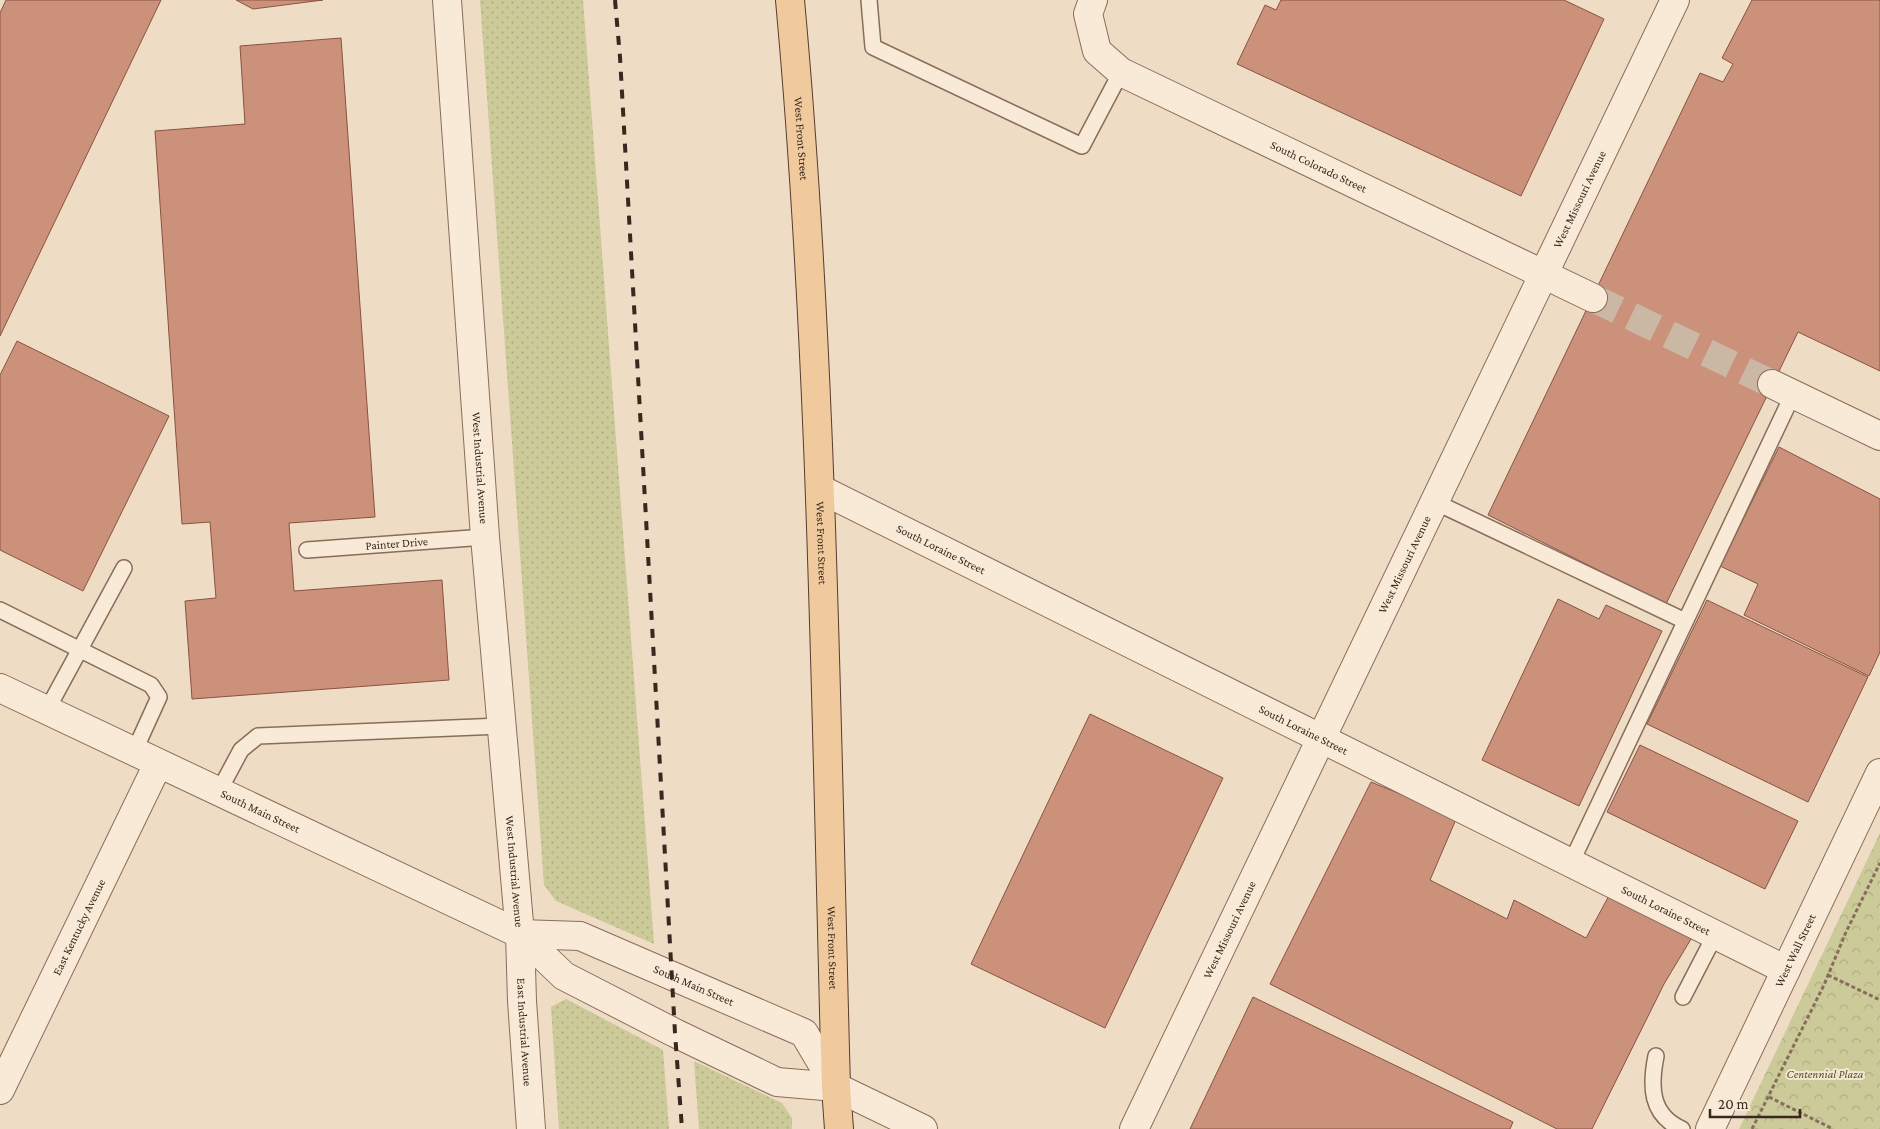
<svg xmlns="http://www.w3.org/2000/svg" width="1880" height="1129" viewBox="0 0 1880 1129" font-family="'Crimson Pro',serif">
	<defs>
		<pattern id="grass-dots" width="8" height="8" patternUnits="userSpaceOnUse" patternTransform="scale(1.25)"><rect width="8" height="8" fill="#ccca99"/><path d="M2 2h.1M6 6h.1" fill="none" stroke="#b0ae83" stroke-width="1.8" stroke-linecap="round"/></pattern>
		<pattern id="park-crowns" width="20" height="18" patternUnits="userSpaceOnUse" patternTransform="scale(1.25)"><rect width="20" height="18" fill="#ccca99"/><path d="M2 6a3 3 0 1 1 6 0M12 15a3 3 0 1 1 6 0" fill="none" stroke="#b0ae83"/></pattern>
	</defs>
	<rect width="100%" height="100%" fill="#eedcc5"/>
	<g fill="url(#grass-dots)">
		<polygon points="480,0 583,0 654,944 556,901 544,885"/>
		<polygon points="566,999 663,1050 669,1129 559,1129 551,1007"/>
		<polygon points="694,1061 782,1103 792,1118 792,1129 699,1129"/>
	</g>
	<polygon fill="url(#park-crowns)" points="1880,833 1880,1129 1739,1129"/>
	<g fill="#cc917b" stroke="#885341">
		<polygon points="6,0 161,0 0,336 0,13"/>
		<polygon points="236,0 323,0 253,9"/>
		<polygon points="1281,0 1564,0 1604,19 1521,196 1237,64 1265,5 1276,10"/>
		<polygon points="1752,0 1880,0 1880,371 1798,332 1666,604 1488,515 1700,73 1723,82 1733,64 1722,58"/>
		<polygon points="341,38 375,517 289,523 294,591 442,580 449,680 192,699 185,601 216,598 210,522 182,524 155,131 245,124 240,46"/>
		<polygon points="17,341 169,416 83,591 0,550 0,375"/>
		<polygon points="1779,447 1880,499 1880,652 1869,676 1744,615 1758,584 1720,566"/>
		<polygon points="1558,599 1599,619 1606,605 1662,631 1579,806 1482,760"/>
		<polygon points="1707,600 1868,677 1808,802 1647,724"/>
		<polygon points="1090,714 1223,778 1105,1028 971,964"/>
		<polygon points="1640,745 1798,821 1765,889 1607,812"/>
		<polygon points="1371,782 1457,817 1430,880 1507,919 1514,900 1586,938 1611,892 1694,934 1664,984 1592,1129 1557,1129 1270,984"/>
		<polygon points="1253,997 1513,1122 1510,1129 1190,1129"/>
	</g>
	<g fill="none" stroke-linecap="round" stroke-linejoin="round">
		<polyline stroke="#cab8a4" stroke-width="28" stroke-dasharray="28 14" stroke-linecap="butt" points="1593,298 1772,384"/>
		<g stroke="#896d5b" stroke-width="18">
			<g id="service">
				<polyline points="869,0 873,47 1082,146 1121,72"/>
				<polyline points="1435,502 1685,621"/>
				<path id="s1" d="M 307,550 L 485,537"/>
				<polyline points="0,610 151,685 159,697 134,752"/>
				<polyline points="47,710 124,568"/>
				<polyline points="219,791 241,750 258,736 501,726"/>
				<polyline points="1571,863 1793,394"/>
				<polyline points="1683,997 1715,935"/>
				<path d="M 1656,1056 C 1650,1086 1650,1115 1682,1129"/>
			</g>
		</g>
		<g stroke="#896d5b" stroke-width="30">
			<g id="minor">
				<path id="s2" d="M 1093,0 L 1088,14 L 1097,51 L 1121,72 L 1593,298"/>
				<polyline points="1772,384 1880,436"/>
				<path id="s3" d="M 820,489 L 1786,970"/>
				<path id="s4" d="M 0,1090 L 158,764"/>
				<path id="s5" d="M 1134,1129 L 1675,0"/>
			</g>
		</g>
		<g stroke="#896d5b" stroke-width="30">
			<g id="tertiary">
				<path id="s6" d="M 447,0 L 485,537 L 520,934 L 522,1001 L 531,1129"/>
				<path id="s7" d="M 0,688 L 520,934 L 564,976 L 675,1033 L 777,1082 L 836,1087 L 923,1129"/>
				<path id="s8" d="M 520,934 L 580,936 L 804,1033 L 836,1087"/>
				<path id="s9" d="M 1710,1129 L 1880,773"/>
			</g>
		</g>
		<g stroke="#573c2f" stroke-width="30">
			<g id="primary">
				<path id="s10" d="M 790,0 C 823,361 826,725 836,1087 L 839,1129"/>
			</g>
		</g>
		<g stroke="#896d5b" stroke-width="3" stroke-dasharray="4 2.5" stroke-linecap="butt">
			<polyline points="1828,975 1880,1000"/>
			<polyline points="1769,1097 1833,1129"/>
			<polyline points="1752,1129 1824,985 1846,932 1880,863"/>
		</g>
		<use href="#service" stroke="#f9ead8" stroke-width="15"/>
		<use href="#minor" stroke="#f9ead8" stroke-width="28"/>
		<use href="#tertiary" stroke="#f9ead8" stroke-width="28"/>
		<use href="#primary" stroke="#f0ca9d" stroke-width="28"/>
		<polyline stroke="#39281f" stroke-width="4" stroke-dasharray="9 9" stroke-linecap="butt" points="615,0 620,57 675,1033 682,1129"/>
	</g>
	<g text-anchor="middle" stroke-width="4" stroke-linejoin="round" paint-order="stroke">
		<g font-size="12" fill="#39281f" stroke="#f5e7d4">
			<text dy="4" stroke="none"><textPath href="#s10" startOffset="139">West Front Street</textPath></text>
			<text dy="4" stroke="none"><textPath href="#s2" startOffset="304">South Colorado Street</textPath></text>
			<text dy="4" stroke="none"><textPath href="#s5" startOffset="1031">West Missouri Avenue</textPath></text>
			<text dy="4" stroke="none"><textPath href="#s6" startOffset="469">West Industrial Avenue</textPath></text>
			<text dy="4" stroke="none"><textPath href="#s10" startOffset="544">West Front Street</textPath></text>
			<text dy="4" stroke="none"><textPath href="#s1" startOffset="90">Painter Drive</textPath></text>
			<text dy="4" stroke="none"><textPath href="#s3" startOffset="135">South Loraine Street</textPath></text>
			<text dy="4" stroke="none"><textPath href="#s5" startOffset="626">West Missouri Avenue</textPath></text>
			<text dy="4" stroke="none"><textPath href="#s3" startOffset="540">South Loraine Street</textPath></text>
			<text dy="4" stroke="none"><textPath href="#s7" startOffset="288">South Main Street</textPath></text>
			<text dy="4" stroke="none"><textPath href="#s6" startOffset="874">West Industrial Avenue</textPath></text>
			<text dy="4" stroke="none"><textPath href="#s3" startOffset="945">South Loraine Street</textPath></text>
			<text dy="4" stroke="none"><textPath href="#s4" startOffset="181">East Kentucky Avenue</textPath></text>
			<text dy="4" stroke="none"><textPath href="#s5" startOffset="221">West Missouri Avenue</textPath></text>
			<text dy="4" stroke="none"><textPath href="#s10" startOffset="949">West Front Street</textPath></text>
			<text dy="4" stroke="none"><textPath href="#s9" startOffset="198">West Wall Street</textPath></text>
			<text dy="4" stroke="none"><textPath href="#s8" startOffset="184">South Main Street</textPath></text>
			<text dy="4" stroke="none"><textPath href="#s6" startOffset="1035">East Industrial Avenue</textPath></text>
		</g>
		<g font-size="12" font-style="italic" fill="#505526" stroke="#f5e7d4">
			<text x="1825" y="1078">Centennial Plaza</text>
		</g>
	</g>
	<path d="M1710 1109v8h90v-8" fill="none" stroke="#39281f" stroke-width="2.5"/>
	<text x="1718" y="1109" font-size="15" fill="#39281f" stroke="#f5e7d4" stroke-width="4" paint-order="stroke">20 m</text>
</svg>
